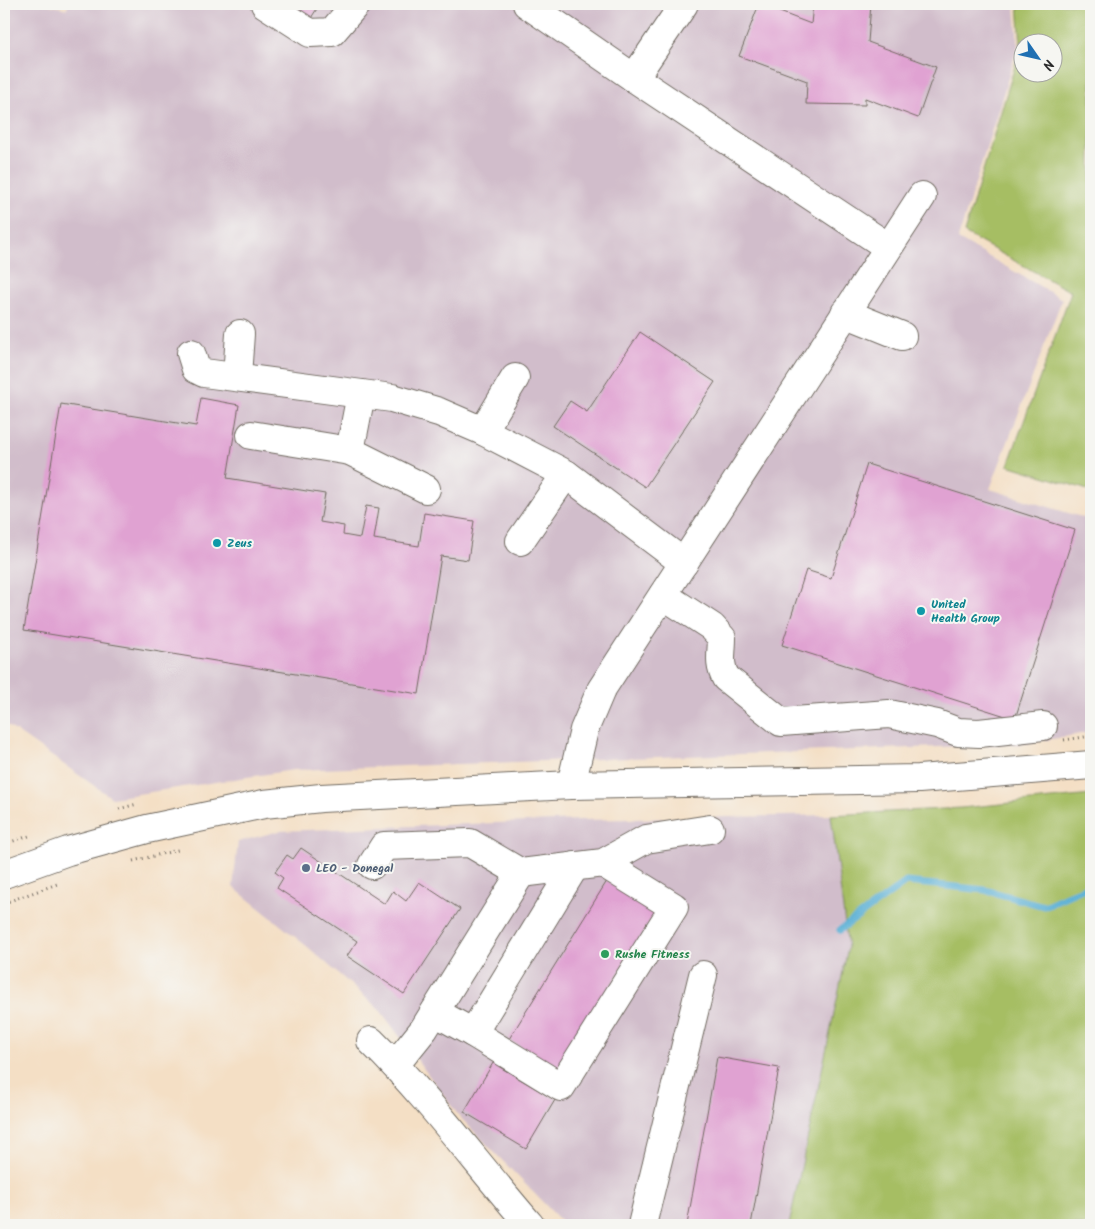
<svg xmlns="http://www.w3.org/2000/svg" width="1095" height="1229" viewBox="0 0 1095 1229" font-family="Kalam,sans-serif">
	<rect width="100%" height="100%" fill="#f6f6f2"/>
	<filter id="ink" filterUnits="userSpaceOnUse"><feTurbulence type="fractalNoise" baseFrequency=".02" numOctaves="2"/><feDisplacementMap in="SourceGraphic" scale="10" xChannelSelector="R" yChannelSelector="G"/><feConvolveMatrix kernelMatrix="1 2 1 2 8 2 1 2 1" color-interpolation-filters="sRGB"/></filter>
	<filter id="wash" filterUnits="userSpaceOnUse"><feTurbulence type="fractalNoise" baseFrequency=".0096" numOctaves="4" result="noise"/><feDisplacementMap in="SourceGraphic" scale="20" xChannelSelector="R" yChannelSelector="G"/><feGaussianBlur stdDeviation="1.12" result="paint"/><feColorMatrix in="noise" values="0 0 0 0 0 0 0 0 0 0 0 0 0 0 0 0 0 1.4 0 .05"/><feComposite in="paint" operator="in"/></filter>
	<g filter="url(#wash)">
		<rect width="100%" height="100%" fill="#f4dfc5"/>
		<g fill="#d1bdcb">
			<polygon points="4,4 46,4 67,9 68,4 1015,4 1018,46 958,239 1062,299 990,489 1091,520 1091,732 1025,744 293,770 112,798 4,723"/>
			<polygon points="831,815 848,948 789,1225 565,1225 459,1116 380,1010 309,948 233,887 238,842 279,831 580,820"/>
		</g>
		<g fill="#a6be64" stroke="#687448" fill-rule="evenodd">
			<path d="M 1018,4 L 1091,4 L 1091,491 L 1008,465 L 1071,292 L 964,233 L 1021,46 ZM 1022,42 L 1052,42 L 1052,72 L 1022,72 Z"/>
			<polygon points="1091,795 1091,1225 789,1225 848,948 831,815 961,808"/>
		</g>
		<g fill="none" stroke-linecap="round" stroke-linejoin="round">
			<polyline stroke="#57aed4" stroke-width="7" points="840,930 906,882 985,890 1044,906 1091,885"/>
		</g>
		<g id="blocks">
			<g fill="#e0a2d2">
				<polygon points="284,4 320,4 311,18"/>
				<polygon points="759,4 811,24 813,4 871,4 868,42 936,67 918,118 865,98 865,105 806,104 807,81 739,56"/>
				<polygon points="640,332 715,382 645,487 553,426 570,401 587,412"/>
				<polygon points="201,398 239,405 227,478 325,494 320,522 344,526 343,535 360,538 366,506 379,508 374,539 419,546 424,513 474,521 468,560 441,556 419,694 24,630 61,404 196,426"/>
				<polygon points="867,464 1075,530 1015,719 782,645 806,570 831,578"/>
				<polygon points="301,848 385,904 393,891 406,901 419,882 460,909 404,994 347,956 357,941 277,888 283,878 275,872 287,855 293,859"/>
				<polygon points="607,881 656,912 558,1070 509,1039"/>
				<polygon points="717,1057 779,1068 751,1225 687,1225"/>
				<polygon points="493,1063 555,1100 526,1149 464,1112"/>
			</g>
		</g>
	</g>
	<g filter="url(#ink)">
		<use href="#blocks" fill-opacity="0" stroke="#716a61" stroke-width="1"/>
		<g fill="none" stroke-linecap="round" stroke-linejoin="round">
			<g stroke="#716a61" stroke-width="30">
				<g id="minor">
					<polyline points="265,4 310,33 332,32 356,4"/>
					<polyline points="527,4 634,78 888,247"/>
					<polyline points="634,78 684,4"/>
					<polyline points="845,313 902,336"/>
					<polyline points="191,353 196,369 204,373 392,398 439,412 483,431 566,474 684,563"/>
					<polyline points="237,376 240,334"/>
					<polyline points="483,431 515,378"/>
					<polyline points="251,435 350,451 426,489"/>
					<polyline points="350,451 361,394"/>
					<polyline points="520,541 566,474"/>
					<path d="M 663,595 L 712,627 L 722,638 C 722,653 718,664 726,678 L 781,722 L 889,714 L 937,724 L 958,732 L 979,733 L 1043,726"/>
					<polyline points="571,785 584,730 601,690 922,196"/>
					<polyline points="372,865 384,846 470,843 521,873"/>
					<polyline points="435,1012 473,1033 575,866"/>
					<polyline points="473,1033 561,1087 674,907 603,863"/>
					<path d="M 371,1041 C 429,1098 477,1164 530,1225"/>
					<polyline points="395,1065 424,1029 521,873 603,863 646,839 710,829"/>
					<polyline points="642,1225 703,975"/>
				</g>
			</g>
			<g stroke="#716a61" stroke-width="30">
				<polyline id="major" points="4,874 68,851 147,829 264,804 321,798 571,785 919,779 1091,765"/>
			</g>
			<g stroke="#716a61" stroke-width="3" stroke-dasharray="1 4" stroke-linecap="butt">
				<polyline points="1064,740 1091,736"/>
				<polyline points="119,809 137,804"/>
				<polyline points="4,844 29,836"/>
				<polyline points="133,861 178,850"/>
				<polyline points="4,903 60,883"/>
			</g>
			<use href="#minor" stroke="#fff" stroke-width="28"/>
			<use href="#major" stroke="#fff" stroke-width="28"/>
		</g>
	</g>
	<g fill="#0f9aa8" stroke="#f6f6f2" stroke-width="2">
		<circle cx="217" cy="543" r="5"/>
		<circle cx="921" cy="611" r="5"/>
	</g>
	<circle fill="#5c6f8a" stroke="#f6f6f2" stroke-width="2" cx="306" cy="868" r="5"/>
	<circle fill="#2e9e5b" stroke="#f6f6f2" stroke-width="2" cx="605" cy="954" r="5"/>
	<g text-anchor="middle" stroke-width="4" stroke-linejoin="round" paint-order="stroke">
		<g font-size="12" font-weight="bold" fill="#0d838f" stroke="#f6f6f2" text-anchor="start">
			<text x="227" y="547">Zeus</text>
			<text x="931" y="608">United<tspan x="931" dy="14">Health Group</tspan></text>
		</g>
		<g font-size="12" font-weight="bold" fill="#4e5e75" stroke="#f6f6f2" text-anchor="start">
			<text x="316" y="872">LEO - Donegal</text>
		</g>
		<g font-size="12" font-weight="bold" fill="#27864d" stroke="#f6f6f2" text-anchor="start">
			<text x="615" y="958">Rushe Fitness</text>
		</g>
	</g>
	<rect width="1095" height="1229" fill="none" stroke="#f6f6f2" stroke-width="20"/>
	<g transform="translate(1038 58) rotate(124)"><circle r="24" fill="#f6f6f2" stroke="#a5a5a2"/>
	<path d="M0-4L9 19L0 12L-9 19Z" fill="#1f6fb2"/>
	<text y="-8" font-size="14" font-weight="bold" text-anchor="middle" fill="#2b2b2b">N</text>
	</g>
</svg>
